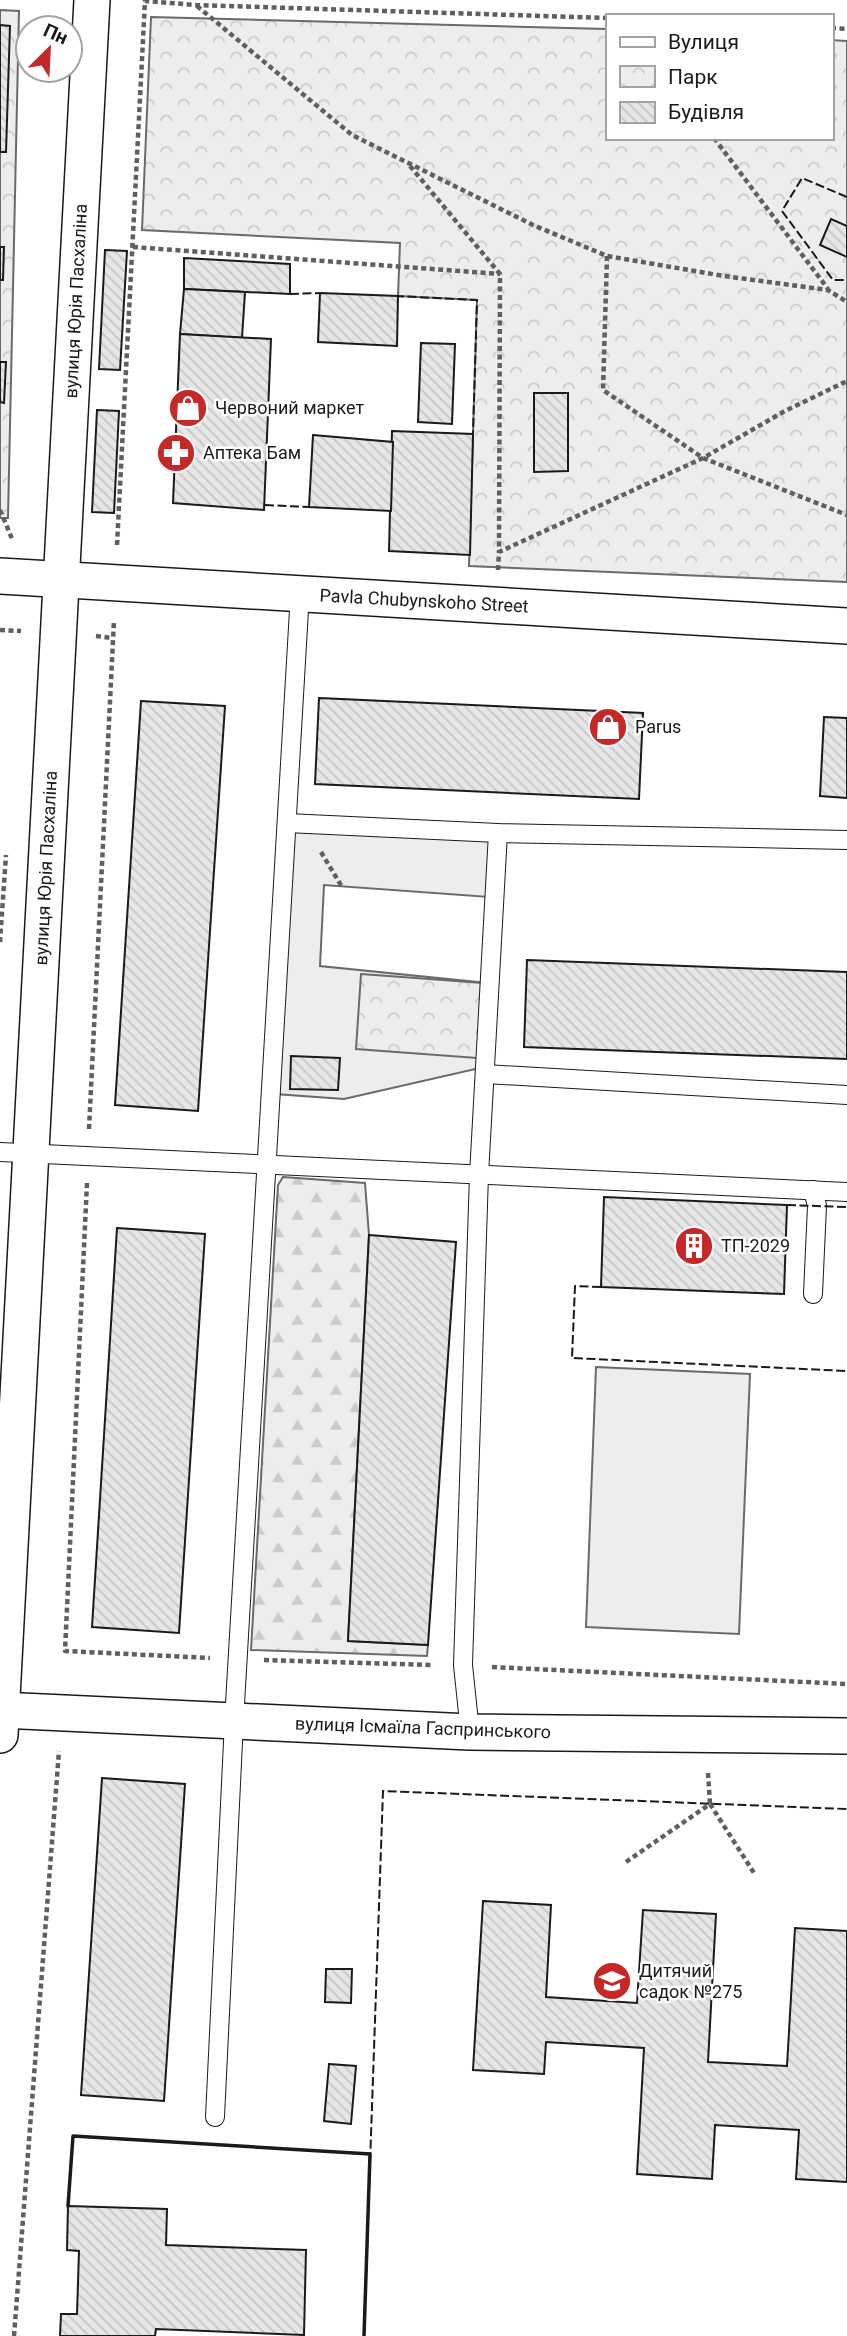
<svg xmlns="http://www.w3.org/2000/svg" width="847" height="2336" viewBox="0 0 847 2336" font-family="Roboto,sans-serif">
	<defs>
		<pattern id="forest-firs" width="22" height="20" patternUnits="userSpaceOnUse" patternTransform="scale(1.75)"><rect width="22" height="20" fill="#ededed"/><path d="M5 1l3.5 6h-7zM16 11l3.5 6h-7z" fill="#cbcbcb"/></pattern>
		<pattern id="park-crowns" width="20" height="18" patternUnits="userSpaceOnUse" patternTransform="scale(1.75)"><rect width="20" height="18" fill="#ededed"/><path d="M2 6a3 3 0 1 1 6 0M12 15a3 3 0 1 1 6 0" fill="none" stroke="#cbcbcb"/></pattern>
		<pattern id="building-back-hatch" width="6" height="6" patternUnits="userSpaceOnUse" patternTransform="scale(1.75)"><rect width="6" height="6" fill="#e6e6e6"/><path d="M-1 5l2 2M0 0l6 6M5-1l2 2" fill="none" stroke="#c5c5c5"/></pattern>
	</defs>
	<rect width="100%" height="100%" fill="#fff"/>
	<g fill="#ededed" stroke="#6a6a6a" stroke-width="2">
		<polygon points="300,830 488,839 491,843 489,897 324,885 320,966 487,983 480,1068 344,1099 275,1094 294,834"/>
		<polygon points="596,1367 750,1374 739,1634 586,1627"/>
	</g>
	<polygon fill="url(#forest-firs)" stroke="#6a6a6a" stroke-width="2" points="283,1177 365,1183 369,1235 348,1641 428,1645 427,1656 251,1650 278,1185"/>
	<g fill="url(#park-crowns)" stroke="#6a6a6a" stroke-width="2">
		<polygon points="0,10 19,11 8,518 0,518"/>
		<polygon points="151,17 607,29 607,138 831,138 831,40 847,41 847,582 469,566 477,300 398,296 400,243 142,230"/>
		<polygon points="361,974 483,983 477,1058 356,1049"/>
	</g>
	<g fill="url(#building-back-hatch)" stroke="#1a1a1a" stroke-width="2">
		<polygon points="0,25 10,26 6,152 0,152"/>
		<polygon points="831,219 847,226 847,257 820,245"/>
		<polygon points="0,247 4,247 3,280 0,280"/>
		<polygon points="105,250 127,251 120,370 99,369"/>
		<polygon points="184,258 290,264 290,294 184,289"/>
		<polygon points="184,289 245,292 242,338 180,334"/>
		<polygon points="320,293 398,296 397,346 318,342"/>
		<polygon points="180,334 271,339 264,510 173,503"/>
		<polygon points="421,343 455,344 452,424 418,422"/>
		<polygon points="0,362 6,362 4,403 0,402"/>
		<polygon points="534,393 568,393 568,471 534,472"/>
		<polygon points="97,410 119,411 114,513 92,512"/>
		<polygon points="392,431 473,434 470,555 389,551"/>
		<polygon points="313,435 393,442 391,511 309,507"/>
		<polygon points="319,698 643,713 639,799 315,784"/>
		<polygon points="141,701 225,706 198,1111 115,1105"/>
		<polygon points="824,717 847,718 847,798 820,796"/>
		<polygon points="527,960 847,972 847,1059 524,1047"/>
		<polygon points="291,1056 340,1058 338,1090 290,1089"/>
		<polygon points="604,1197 787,1205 784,1294 601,1287"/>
		<polygon points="117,1228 205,1234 179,1633 92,1627"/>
		<polygon points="369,1235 456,1242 428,1645 348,1641"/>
		<polygon points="102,1778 185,1784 164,2101 81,2095"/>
		<polygon points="483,1901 551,1905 546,1997 637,2003 643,1910 716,1914 708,2062 787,2066 795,1928 847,1931 847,2182 796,2179 799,2130 715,2125 712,2179 637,2174 644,2048 546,2042 544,2074 473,2070"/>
		<polygon points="326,1969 352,1969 351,2003 325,2002"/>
		<polygon points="329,2064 356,2066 351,2124 324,2121"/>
		<polygon points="68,2206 167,2209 166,2245 306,2250 304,2335 156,2329 155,2336 60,2336 61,2314 77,2314 79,2251 67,2250"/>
	</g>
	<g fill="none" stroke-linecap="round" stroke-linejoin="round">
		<g stroke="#1a1a1a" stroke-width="20">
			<g id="service">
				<polyline points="287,823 498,833 847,840"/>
				<polyline points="485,1074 847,1095"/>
				<polyline points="0,1152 847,1192"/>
				<polyline points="813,1294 817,1206 813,1190"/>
				<polyline points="470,1732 463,1665 479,1175 498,833"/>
				<polyline points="215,2117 234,1721 300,593"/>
			</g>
		</g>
		<g stroke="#1a1a1a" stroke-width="38">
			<g id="minor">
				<polyline points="0,576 847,626"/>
				<polyline points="0,1710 470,1732 847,1736"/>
				<polyline points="0,1735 92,0"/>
			</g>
		</g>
		<g stroke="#5f5f5f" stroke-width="4.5" stroke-dasharray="5 3.5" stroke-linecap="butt">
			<polyline points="197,6 352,135 533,225 607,256 724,276 828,290 847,302"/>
			<polyline points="831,28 847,29"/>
			<polyline points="714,138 828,289"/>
			<polyline points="410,166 500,274 499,552"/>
			<polyline points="133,247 500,274"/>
			<polyline points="607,256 603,390 703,458 847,515"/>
			<polyline points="0,510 13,541"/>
			<polyline points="117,545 145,1 196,5 607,18"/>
			<polyline points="498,570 499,552 703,458 785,411 847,381"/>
			<polyline points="0,630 21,631"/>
			<polyline points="96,636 112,638"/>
			<polyline points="321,852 342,887"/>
			<polyline points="0,942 6,855"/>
			<polyline points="89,1129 114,620"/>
			<polyline points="87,1183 65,1651 210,1658"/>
			<polyline points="264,1660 434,1665"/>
			<polyline points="492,1667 847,1684"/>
			<polyline points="708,1773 710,1804"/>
			<polyline points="626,1862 710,1804 754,1873"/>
			<polyline points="14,2336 59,1751"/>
		</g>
		<use href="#service" stroke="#fff" stroke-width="18"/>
		<use href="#minor" stroke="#fff" stroke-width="35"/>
		<g stroke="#1a1a1a" stroke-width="2" stroke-dasharray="9 3.5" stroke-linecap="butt">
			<polyline points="847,197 802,178 782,211 833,280 847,280"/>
			<polyline points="290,294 322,293"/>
			<polyline points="395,296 477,300 473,434"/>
			<polyline points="265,505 309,507"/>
			<polyline points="787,1205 847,1207"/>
			<polyline points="601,1287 575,1286 572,1358 847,1371"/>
			<polyline points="364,2336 383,1791 847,1809"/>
		</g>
		<polyline stroke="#1a1a1a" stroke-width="3.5" points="68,2206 73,2136 370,2154 364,2336"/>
	</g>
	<defs>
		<g id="shop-disc" transform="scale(2.0125)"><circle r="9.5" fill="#c62828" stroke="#fff"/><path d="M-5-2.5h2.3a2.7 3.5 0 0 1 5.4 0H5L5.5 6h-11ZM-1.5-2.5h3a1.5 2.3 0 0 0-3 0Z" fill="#fff"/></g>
		<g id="pharmacy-disc" transform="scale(2.0125)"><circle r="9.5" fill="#c62828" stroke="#fff"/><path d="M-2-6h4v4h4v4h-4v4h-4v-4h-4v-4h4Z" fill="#fff"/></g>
		<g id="building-disc" transform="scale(2.0125)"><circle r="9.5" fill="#c62828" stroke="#fff"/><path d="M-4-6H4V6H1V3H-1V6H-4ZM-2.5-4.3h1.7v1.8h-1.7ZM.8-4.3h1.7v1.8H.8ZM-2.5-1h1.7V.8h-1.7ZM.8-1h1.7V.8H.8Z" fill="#fff"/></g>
		<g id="school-disc" transform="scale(2.0125)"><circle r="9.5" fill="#c62828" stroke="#fff"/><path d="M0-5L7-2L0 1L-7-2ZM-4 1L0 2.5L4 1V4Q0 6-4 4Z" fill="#fff"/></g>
	</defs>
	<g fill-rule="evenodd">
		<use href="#shop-disc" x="188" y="408"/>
		<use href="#pharmacy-disc" x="176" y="453"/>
		<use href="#shop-disc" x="608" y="727"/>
		<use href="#building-disc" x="694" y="1246"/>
		<use href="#school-disc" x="612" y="1981"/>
	</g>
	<g text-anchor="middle" stroke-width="5" stroke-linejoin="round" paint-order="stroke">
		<g font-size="18" fill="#1a1a1a" stroke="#fff">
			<text transform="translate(76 301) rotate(-87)" y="6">вулиця Юрія Пасхаліна</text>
			<text transform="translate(424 601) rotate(3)" y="6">Pavla Chubynskoho Street</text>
			<text transform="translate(46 868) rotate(-87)" y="6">вулиця Юрія Пасхаліна</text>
			<text transform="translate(423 1728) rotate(2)" y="6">вулиця Ісмаїла Гаспринського</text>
		</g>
		<g font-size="18" fill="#1a1a1a" stroke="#fff" text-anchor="start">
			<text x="215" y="414">Червоний маркет</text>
			<text x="203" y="459">Аптека Бам</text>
			<text x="635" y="733">Parus</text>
			<text x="721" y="1252">ТП-2029</text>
			<text x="639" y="1977">Дитячий<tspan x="639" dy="21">садок №275</tspan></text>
		</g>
	</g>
	<rect x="606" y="14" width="228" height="126" fill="#ffffff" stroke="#a3a3a3" stroke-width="2"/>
	<rect x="620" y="37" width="35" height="10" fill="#ffffff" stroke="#a3a3a3" stroke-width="2"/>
	<text x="668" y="49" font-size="21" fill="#1a1a1a">Вулиця</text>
	<rect x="620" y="66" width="35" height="21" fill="url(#park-crowns)" stroke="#a3a3a3" stroke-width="2"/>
	<text x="668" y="84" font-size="21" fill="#1a1a1a">Парк</text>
	<rect x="620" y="102" width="35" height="21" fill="url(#building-back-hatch)" stroke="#a3a3a3" stroke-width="2"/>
	<text x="668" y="119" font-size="21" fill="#1a1a1a">Будівля</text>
	<g transform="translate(49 49) rotate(24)"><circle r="33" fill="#ffffff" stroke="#a3a3a3" stroke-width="2"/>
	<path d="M0-5L12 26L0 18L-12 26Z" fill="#c62828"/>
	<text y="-10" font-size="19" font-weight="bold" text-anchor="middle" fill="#1a1a1a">Пн</text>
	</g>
</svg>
